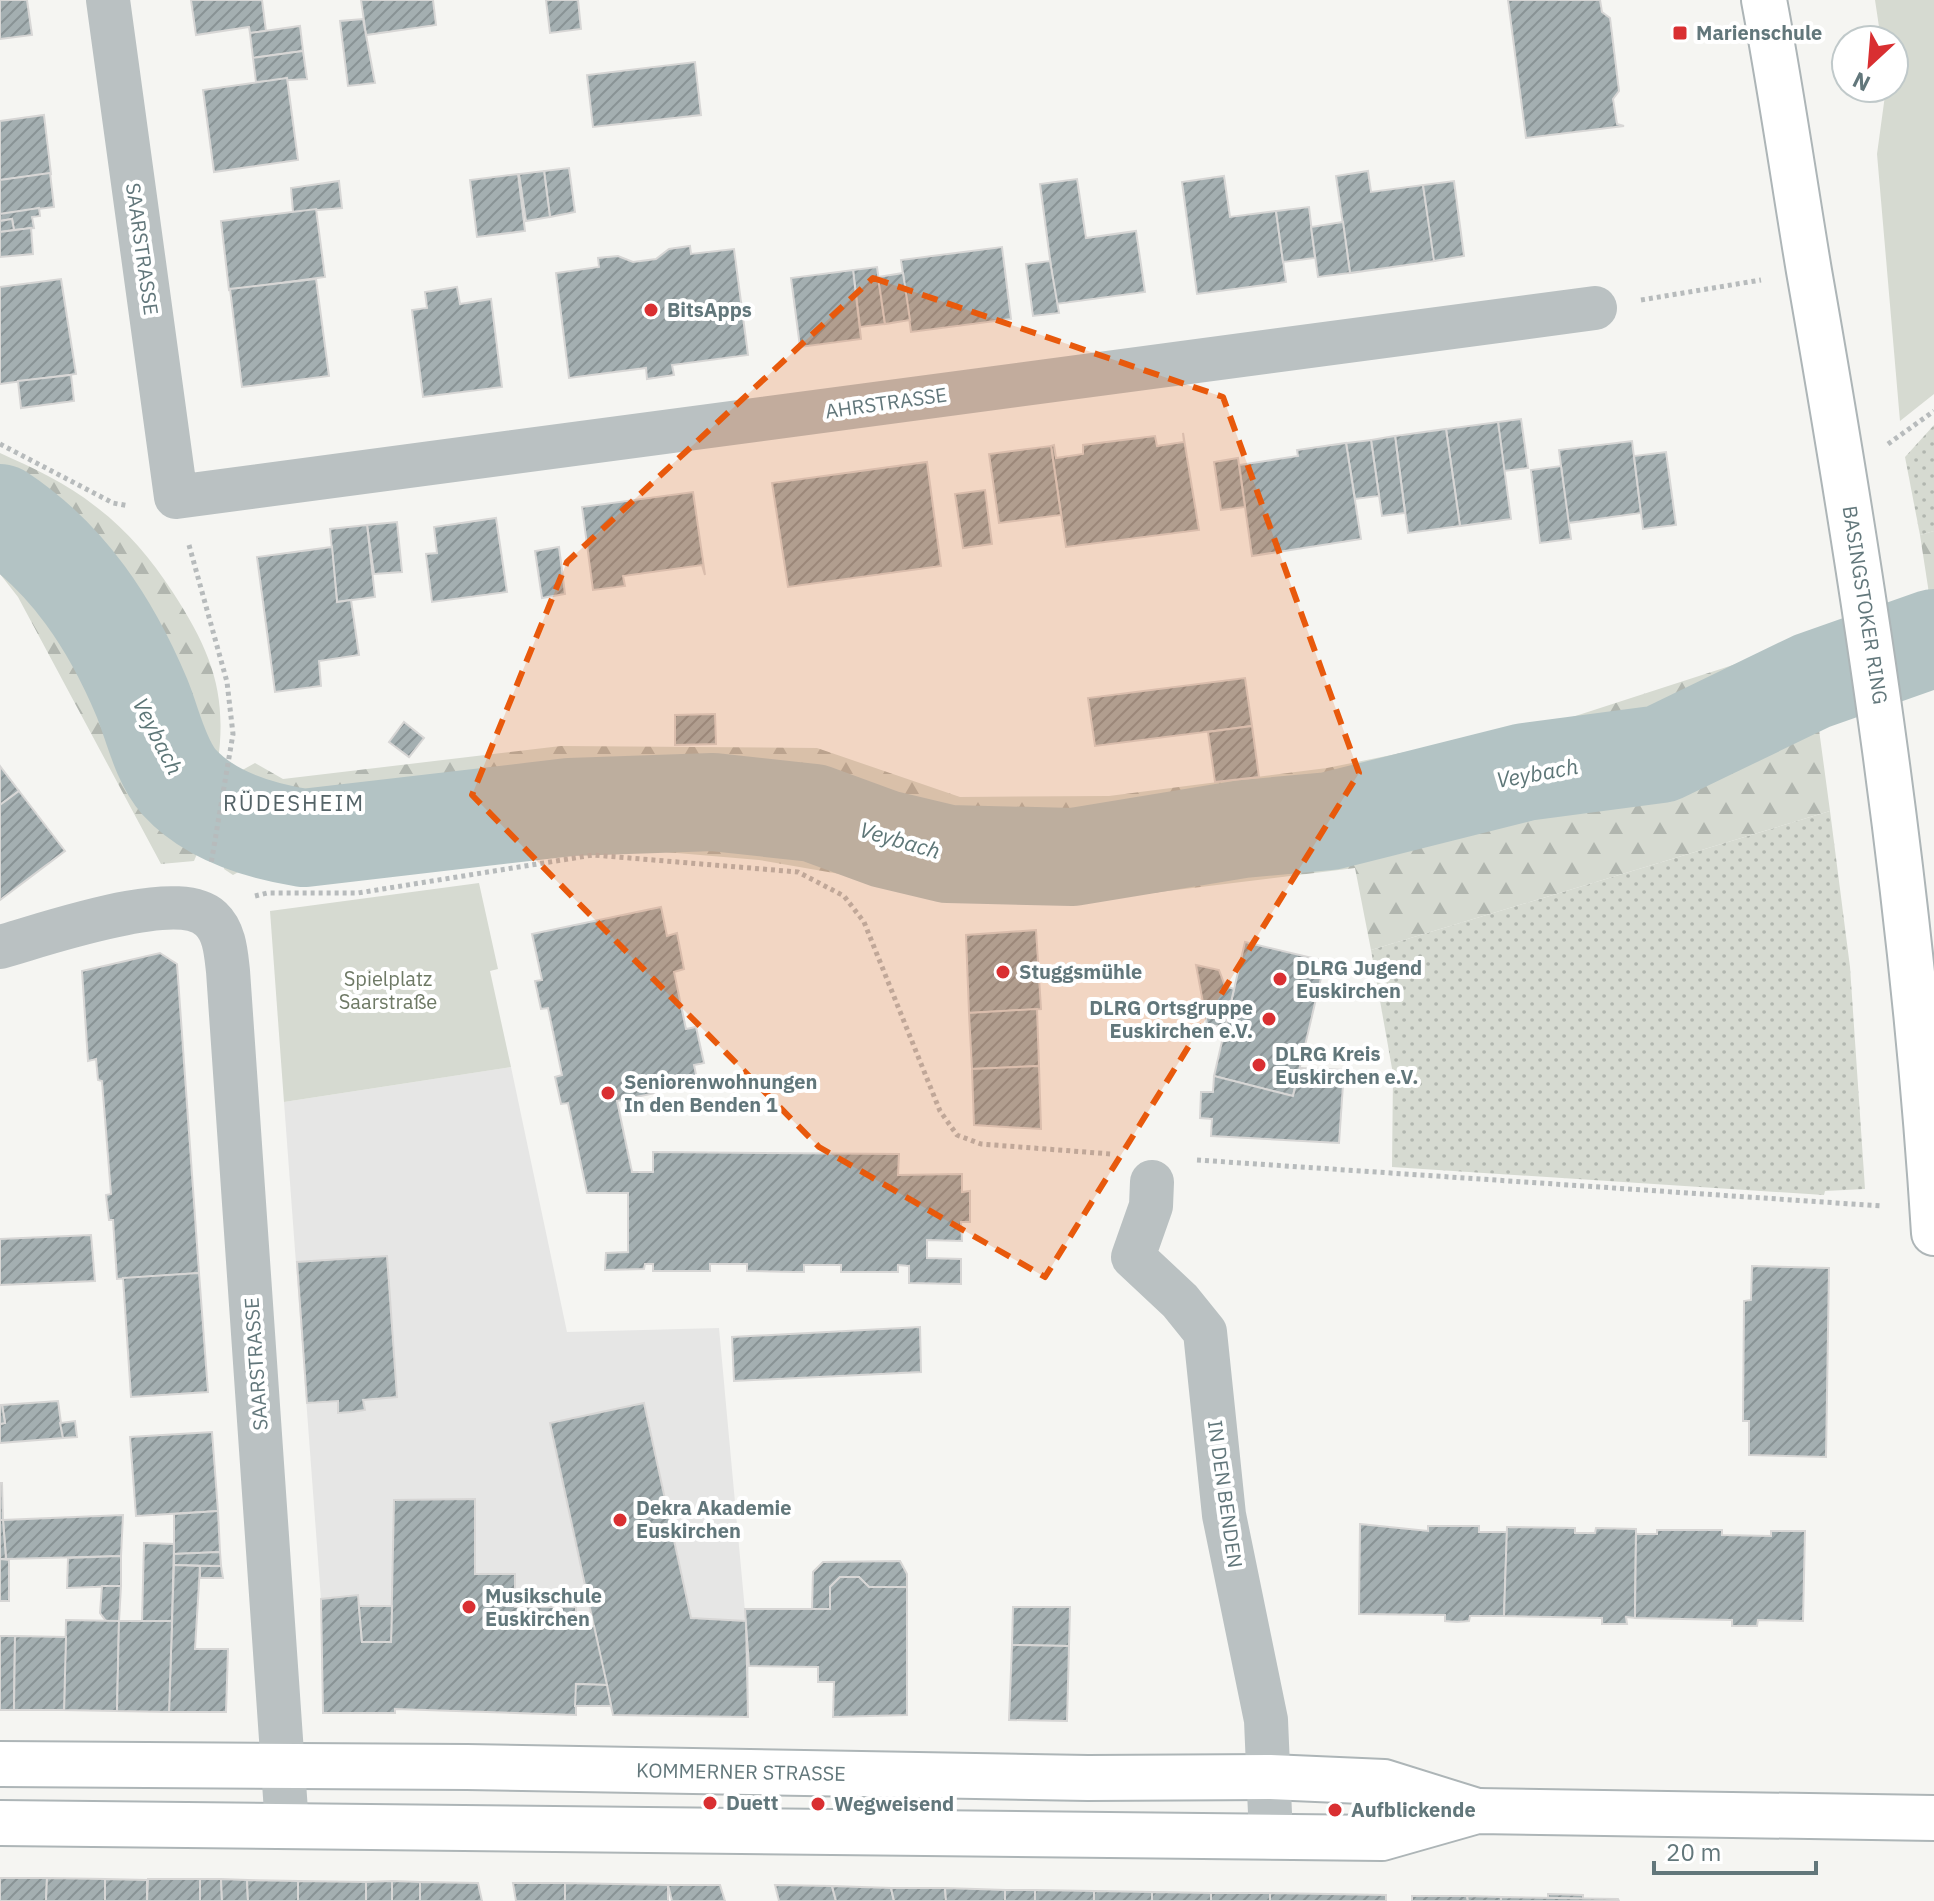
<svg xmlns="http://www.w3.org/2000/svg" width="1934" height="1901" viewBox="0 0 1934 1901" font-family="'IBM Plex Sans',sans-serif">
	<defs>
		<pattern id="grass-dots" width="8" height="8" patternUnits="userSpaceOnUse" patternTransform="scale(2)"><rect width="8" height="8" fill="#d6dad1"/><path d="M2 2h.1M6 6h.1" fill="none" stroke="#b1b6af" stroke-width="1.8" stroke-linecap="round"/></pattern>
		<pattern id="forest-firs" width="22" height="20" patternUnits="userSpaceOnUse" patternTransform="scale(2)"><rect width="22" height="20" fill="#d6dad1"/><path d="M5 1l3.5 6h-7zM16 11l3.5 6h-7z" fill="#b1b6af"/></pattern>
		<pattern id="building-hatch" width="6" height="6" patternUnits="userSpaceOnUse" patternTransform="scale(2)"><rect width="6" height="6" fill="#a4afb1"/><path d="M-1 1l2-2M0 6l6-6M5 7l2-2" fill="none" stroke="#899395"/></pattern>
	</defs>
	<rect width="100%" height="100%" fill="#f5f5f2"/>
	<polygon fill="#e6e6e5" points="511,1067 567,1332 719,1328 749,1655 748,1717 613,1715 611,1706 576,1706 576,1715 396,1709 395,1713 323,1713 324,1640 284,1102"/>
	<g fill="url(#grass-dots)">
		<polygon points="1934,425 1934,531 1920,535 1905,457"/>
		<polygon points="1830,811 1850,967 1865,1189 1825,1191 1824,1195 1392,1167 1393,1074 1371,950"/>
	</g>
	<g fill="url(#forest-firs)">
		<path d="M 0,453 C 31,467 68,484 95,506 C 126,529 151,559 172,591 C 217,660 230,703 214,786 C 209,812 205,837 194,861 L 161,864 L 18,597 L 0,574 Z"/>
		<polygon points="1934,531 1934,626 1920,535"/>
		<polygon points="1807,641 1830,811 1371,950 1355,868 1078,902 953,902 851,876 759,860 583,845 353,879 244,869 233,875 224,869 223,848 237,773 255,763 283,779 561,746 817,748 960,797 1109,796 1327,768 1560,721"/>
	</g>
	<g fill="#d6dad1">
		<polygon points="1875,0 1934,0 1934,394 1900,421 1877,154 1886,88 1894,88 1894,40 1881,40"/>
		<polygon points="479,883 498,969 490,971 511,1067 284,1102 270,911"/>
	</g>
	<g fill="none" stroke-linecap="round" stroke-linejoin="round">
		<path stroke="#b3c3c4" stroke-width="98" d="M 0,513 C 68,558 111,624 142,698 C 153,725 160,760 179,782 C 210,816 260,831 304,838 L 570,807 L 713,802 L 814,813 L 885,839 L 948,854 L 1073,857 L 1243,829 L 1330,821 L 1525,772 L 1661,754 L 1812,681 L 1934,638"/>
	</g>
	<g fill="url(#building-hatch)" stroke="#d7d6d5" stroke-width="2">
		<polygon points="0,0 27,0 32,35 0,39"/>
		<polygon points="191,0 262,0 266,31 250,33 249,27 196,35"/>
		<polygon points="361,0 433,0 436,25 366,35"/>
		<polygon points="546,0 578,0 581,29 550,33"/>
		<polygon points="1508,0 1600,0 1602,12 1610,18 1619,91 1613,99 1617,124 1624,126 1526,138"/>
		<polygon points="363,19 375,83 348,86 340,21"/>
		<polygon points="300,26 303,51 253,58 250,33"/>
		<polygon points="303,51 307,79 256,82 253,58"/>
		<polygon points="695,62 701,115 593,127 587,75"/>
		<polygon points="287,78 298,160 214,172 203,90"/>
		<polygon points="44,115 51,174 0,180 0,121"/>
		<polygon points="569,168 575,212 550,217 544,171"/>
		<polygon points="544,171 550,217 526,221 519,174"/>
		<polygon points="1368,171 1371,192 1423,185 1435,261 1350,273 1336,176"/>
		<polygon points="50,173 54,207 0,214 0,180"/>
		<polygon points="518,174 525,231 477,237 470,180"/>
		<polygon points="1224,176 1230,217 1276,211 1286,282 1197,294 1182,182"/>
		<polygon points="1077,179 1086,238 1136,231 1145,292 1056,304 1040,184"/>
		<polygon points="339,181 342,208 293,212 291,188"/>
		<polygon points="1454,181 1464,256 1434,261 1423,185"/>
		<polygon points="1309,207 1315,258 1283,262 1276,211"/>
		<polygon points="39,208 40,216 32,217 34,228 14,230 12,219 0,221 0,214"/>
		<polygon points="316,209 325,277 229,290 221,221"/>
		<polygon points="12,219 14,230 0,232 0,221"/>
		<polygon points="1343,222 1350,273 1318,277 1311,227"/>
		<polygon points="31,228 33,254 0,257 0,232"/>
		<polygon points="690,246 691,254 734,249 748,355 672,365 674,375 647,379 646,368 569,378 556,273 599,267 598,258 618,256 633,262 656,259 669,249"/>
		<polygon points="1002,247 1011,319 911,332 901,260"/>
		<polygon points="1050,261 1059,313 1033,316 1026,264"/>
		<polygon points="877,267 885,324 860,327 853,270"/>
		<polygon points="853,270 861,339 800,347 791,278"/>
		<polygon points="903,273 910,320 885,324 878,277"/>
		<polygon points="61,279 76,374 0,384 0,287"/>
		<polygon points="316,279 329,376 242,387 230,289"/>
		<polygon points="457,287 460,304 491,299 502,387 423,397 412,310 427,308 425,292"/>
		<polygon points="71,375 74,401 21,408 18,381"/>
		<polygon points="1521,419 1528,468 1504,471 1498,422"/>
		<polygon points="1498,422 1511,519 1460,526 1446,429"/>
		<polygon points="1446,429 1460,526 1408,533 1395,436"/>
		<polygon points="1183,433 1199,530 1066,547 1051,446 1054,445 1056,458 1083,454 1083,445 1155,436 1157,446 1184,442"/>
		<polygon points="1395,436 1405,513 1382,516 1371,440"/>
		<polygon points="1371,440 1379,496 1355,499 1346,443"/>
		<polygon points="1632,441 1641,513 1568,523 1559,450"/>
		<polygon points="1346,443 1361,539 1252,556 1239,465 1298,456 1297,450"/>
		<polygon points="1051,446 1061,515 999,523 989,454"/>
		<polygon points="1666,452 1676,525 1643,529 1634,456"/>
		<polygon points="1238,458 1245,507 1221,510 1214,462"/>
		<polygon points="927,462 941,566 788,587 772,483"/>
		<polygon points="1561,466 1571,539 1540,543 1531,470"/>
		<polygon points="985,490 992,544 963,548 955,494"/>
		<polygon points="693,492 705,575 702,565 623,576 625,586 593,590 582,507"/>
		<polygon points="496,518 507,592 432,602 426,554 437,553 434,527"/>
		<polygon points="397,522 402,572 374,574 367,525"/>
		<polygon points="367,525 375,597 337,602 330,529"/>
		<polygon points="332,547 337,602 351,600 359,655 319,661 321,686 275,692 257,557"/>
		<polygon points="559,547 565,594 542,598 535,551"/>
		<polygon points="1245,678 1252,726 1095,746 1088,698"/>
		<polygon points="715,714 716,744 675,745 675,715"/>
		<polygon points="404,722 424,738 409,757 389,742"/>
		<polygon points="1252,726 1259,777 1215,782 1208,732"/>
		<polygon points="0,766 19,791 0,805"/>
		<polygon points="19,791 65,851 0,900 0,805"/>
		<polygon points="661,907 667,936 677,933 684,969 674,972 686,1029 696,1027 704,1063 694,1065 698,1084 617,1101 632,1172 653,1172 653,1152 899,1154 898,1175 962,1174 962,1192 970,1191 970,1222 961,1222 962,1241 927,1240 927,1258 961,1259 961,1284 909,1283 909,1266 898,1265 898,1272 841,1272 841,1265 804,1265 804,1272 794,1272 747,1271 747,1264 710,1264 710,1271 653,1271 653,1264 645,1264 644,1269 605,1270 606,1253 628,1252 628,1193 587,1193 568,1103 561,1104 555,1077 562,1075 548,1008 541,1009 535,981 542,980 532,934"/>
		<polygon points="1036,930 1041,1009 969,1013 966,935"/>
		<polygon points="1245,942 1325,961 1293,1096 1214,1076"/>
		<polygon points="160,953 177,964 199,1273 117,1279 113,1220 109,1220 106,1195 111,1194 102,1081 98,1080 96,1059 88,1061 82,971"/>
		<polygon points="1196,965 1219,970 1225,986 1234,989 1225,1028 1207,1024"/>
		<polygon points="1037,1009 1039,1066 972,1069 969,1013"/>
		<polygon points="1039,1066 1041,1129 974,1125 972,1069"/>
		<polygon points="1300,1068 1344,1070 1339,1143 1211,1136 1212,1119 1200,1118 1201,1092 1213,1092 1214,1076 1293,1096"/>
		<polygon points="91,1235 95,1281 0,1285 0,1239"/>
		<polygon points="387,1256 397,1397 363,1400 365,1410 351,1412 338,1413 338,1401 307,1403 297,1262"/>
		<polygon points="1752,1266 1829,1268 1826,1457 1749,1455 1749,1421 1743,1421 1744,1301 1751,1300"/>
		<polygon points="199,1273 208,1392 131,1397 123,1278"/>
		<polygon points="920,1327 921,1372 734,1381 732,1337"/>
		<polygon points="58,1401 63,1438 0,1443 0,1424 5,1423 2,1405"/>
		<polygon points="644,1403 691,1618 746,1621 748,1717 613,1715 550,1423"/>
		<polygon points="0,1405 2,1405 5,1423 0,1424"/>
		<polygon points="75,1421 77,1437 63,1438 60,1423"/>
		<polygon points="212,1432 218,1511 136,1516 130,1437"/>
		<polygon points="0,1483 2,1483 3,1520 0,1520"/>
		<polygon points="475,1499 475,1574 515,1574 515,1607 576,1607 576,1626 594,1626 607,1685 576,1684 576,1715 395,1709 395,1713 323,1713 321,1599 358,1595 362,1642 391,1642 394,1500"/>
		<polygon points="218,1511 220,1552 174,1554 174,1514"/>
		<polygon points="123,1515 121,1556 6,1559 3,1520"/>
		<polygon points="0,1520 3,1520 6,1559 0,1559"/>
		<polygon points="1360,1524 1428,1531 1428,1526 1479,1526 1479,1532 1507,1532 1504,1616 1470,1616 1469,1621 1457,1622 1445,1621 1445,1615 1359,1614"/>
		<polygon points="1507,1527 1575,1528 1575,1533 1595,1533 1596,1528 1636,1529 1635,1618 1626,1617 1627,1624 1602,1624 1602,1618 1504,1616"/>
		<polygon points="1657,1530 1722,1530 1722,1535 1771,1536 1771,1531 1805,1531 1803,1621 1758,1620 1757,1626 1732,1626 1732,1620 1635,1618 1636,1534 1657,1534"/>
		<polygon points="144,1543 174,1544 172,1621 142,1621"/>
		<polygon points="220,1552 221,1566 174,1565 174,1554"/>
		<polygon points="121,1556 121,1586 67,1588 68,1558"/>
		<polygon points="0,1559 9,1560 9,1601 0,1601"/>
		<polygon points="900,1561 907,1574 907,1587 869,1587 859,1577 840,1577 830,1587 830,1609 812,1609 813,1572 823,1562"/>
		<polygon points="174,1565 200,1566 195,1649 228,1649 226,1712 169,1712"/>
		<polygon points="200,1566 221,1566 223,1578 200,1578"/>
		<polygon points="840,1577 859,1577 869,1587 907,1587 907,1715 833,1717 834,1682 818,1682 818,1667 749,1666 745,1609 830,1609 830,1587"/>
		<polygon points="102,1586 121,1586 119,1621 106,1621 100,1613"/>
		<polygon points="359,1606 392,1606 391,1642 362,1642"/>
		<polygon points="1013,1607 1070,1607 1069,1646 1012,1645"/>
		<polygon points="66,1620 119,1621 117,1711 64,1710"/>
		<polygon points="119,1621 172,1621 169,1712 117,1711"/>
		<polygon points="0,1636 15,1636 14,1710 0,1710"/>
		<polygon points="15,1636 66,1637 64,1710 14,1710"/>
		<polygon points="1012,1645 1069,1646 1067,1721 1009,1720"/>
		<polygon points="576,1684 607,1685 611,1706 575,1706"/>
		<polygon points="0,1878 47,1878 46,1901 0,1901"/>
		<polygon points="47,1878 105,1879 105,1901 46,1901"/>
		<polygon points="105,1879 147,1880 147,1901 105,1901"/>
		<polygon points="148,1879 200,1879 200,1901 147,1901"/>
		<polygon points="200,1879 221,1879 222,1901 200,1901"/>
		<polygon points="221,1879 247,1880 248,1901 222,1901"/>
		<polygon points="247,1880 298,1881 298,1901 248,1901"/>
		<polygon points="298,1881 366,1882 366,1901 298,1901"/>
		<polygon points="392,1881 392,1901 366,1901 366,1882"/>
		<polygon points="392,1881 420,1882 420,1901 392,1901"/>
		<polygon points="420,1882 478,1883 482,1901 420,1901"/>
		<polygon points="513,1883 565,1883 565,1901 516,1901"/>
		<polygon points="565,1883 668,1885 668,1901 565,1901"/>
		<polygon points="668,1885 720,1885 725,1901 672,1901"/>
		<polygon points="775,1885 832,1886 836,1901 779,1901"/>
		<polygon points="832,1886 891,1888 894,1901 836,1901"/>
		<polygon points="891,1888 945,1888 946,1901 894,1901"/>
		<polygon points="945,1888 1005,1890 1005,1901 946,1901"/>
		<rect x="1005" y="1890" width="30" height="11"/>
		<polygon points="1035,1890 1094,1891 1094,1901 1035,1901"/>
		<polygon points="1094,1891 1152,1892 1152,1901 1094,1901"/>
		<polygon points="1152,1892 1211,1893 1211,1901 1152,1901"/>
		<rect x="1211" y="1893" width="59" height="8"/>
		<polygon points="1270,1893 1386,1895 1386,1901 1270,1901"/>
		<polygon points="1548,1894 1583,1895 1583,1899 1548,1898"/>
		<polygon points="1412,1896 1467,1896 1468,1901 1412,1901"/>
		<polygon points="1467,1896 1501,1897 1501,1901 1468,1901"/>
		<polygon points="1501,1897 1618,1899 1619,1901 1501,1901"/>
	</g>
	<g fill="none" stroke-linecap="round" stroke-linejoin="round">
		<g stroke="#adb5b7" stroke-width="48">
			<g id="secondary">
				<path d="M 1764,0 C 1781,90 1794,181 1809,271 C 1865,590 1914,909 1934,1233"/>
				<polyline points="0,1764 467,1767 1088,1778 1270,1777 1384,1782 1477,1811"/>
				<polyline points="0,1823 1382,1838 1477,1811 1934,1818"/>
			</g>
		</g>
		<g stroke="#b7bbbc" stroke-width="5" stroke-dasharray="4 4" stroke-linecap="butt">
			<polyline points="1641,300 1761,280"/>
			<polyline points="0,444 113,503 129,506"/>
			<polyline points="1888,444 1934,411"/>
			<polyline points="189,545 227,682 233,734 211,864"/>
			<polyline points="255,896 267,893 358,893 593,855 798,872 844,896 864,922 940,1111 957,1135 981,1144 1111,1154"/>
			<polyline points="1197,1160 1882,1206"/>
		</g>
		<g stroke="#bac1c2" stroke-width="44">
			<polyline points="108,0 176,497 1595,308"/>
			<path d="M 0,947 C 44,935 177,887 211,919 C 225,932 226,954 228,971 L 287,1826"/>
			<polyline points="1152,1182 1151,1206 1133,1257 1180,1301 1205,1332 1224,1515 1266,1720 1271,1837"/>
		</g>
		<use href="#secondary" stroke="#fff" stroke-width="44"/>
	</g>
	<path fill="#e8590c" fill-opacity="0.2" stroke="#e8590c" stroke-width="6" stroke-dasharray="16 10" stroke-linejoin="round" d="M 873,278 L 1223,397 L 1359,773 L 1045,1277 L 819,1147 L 472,795 L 567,562 Z"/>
	<g fill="#d92f31" stroke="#fff" stroke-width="3">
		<rect x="1672" y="25" width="16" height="16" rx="4"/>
		<circle cx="651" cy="310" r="8"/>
		<circle cx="1003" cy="972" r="8"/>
		<circle cx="1280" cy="979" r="8"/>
		<circle cx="1269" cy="1019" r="8"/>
		<circle cx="1259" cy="1065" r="8"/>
		<circle cx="608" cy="1093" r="8"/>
		<circle cx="620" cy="1520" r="8"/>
		<circle cx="469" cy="1607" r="8"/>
		<circle cx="710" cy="1803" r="8"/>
		<circle cx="818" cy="1804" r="8"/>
		<circle cx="1335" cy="1810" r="8"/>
	</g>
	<g text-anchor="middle" stroke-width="8" stroke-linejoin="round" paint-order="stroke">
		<g font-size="20" font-weight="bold" fill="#62777b" stroke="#fff" text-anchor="start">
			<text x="1696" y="40">Marienschule</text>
			<text x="667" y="317">BitsApps</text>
			<text x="1296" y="975">DLRG Jugend<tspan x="1296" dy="23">Euskirchen</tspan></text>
			<text x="1019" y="979">Stuggsmühle</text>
			<text x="1253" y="1015" text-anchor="end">DLRG Ortsgruppe<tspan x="1253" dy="23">Euskirchen e.V.</tspan></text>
			<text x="1275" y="1061">DLRG Kreis<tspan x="1275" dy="23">Euskirchen e.V.</tspan></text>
			<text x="624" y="1089">Seniorenwohnungen<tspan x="624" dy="23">In den Benden 1</tspan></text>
			<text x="636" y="1515">Dekra Akademie<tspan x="636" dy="23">Euskirchen</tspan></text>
			<text x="485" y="1603">Musikschule<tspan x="485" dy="23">Euskirchen</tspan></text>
			<text x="726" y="1810">Duett</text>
			<text x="834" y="1811">Wegweisend</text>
			<text x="1351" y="1817">Aufblickende</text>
		</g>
		<g font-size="20" fill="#62777b" stroke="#fff">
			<text transform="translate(142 249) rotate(82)" y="7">SAARSTRASSE</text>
			<text transform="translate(886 403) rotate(-8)" y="7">AHRSTRASSE</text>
			<text transform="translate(1865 605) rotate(81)" y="7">BASINGSTOKER RING</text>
			<text transform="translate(256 1364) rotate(-94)" y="7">SAARSTRASSE</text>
			<text transform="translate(1225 1494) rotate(82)" y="7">IN DEN BENDEN</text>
			<text transform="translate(741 1772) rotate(1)" y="7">KOMMERNER STRASSE</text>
		</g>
		<g font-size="20" fill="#6e7965" stroke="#fff">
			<text x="388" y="986">Spielplatz<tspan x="388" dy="23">Saarstraße</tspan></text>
		</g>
		<g font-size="22" font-style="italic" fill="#5d7677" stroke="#fff">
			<text transform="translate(158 736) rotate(63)" y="8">Veybach</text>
			<text transform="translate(1537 773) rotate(-10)" y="8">Veybach</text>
			<text transform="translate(900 840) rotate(16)" y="8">Veybach</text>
		</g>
		<g font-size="22" letter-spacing="2" fill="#546367" stroke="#fff">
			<text x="294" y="811">RÜDESHEIM</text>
		</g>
	</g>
	<g transform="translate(1870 64) rotate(206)"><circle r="38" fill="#ffffff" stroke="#c0c9ca" stroke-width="2"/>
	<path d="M0-6L14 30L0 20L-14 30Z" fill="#d92f31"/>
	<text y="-12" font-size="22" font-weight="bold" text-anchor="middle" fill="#62777b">N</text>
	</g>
	<path d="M1654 1861v12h162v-12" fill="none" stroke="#62777b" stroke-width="4"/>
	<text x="1666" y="1861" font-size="24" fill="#62777b" stroke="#ffffff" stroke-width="6" paint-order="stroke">20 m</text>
</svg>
